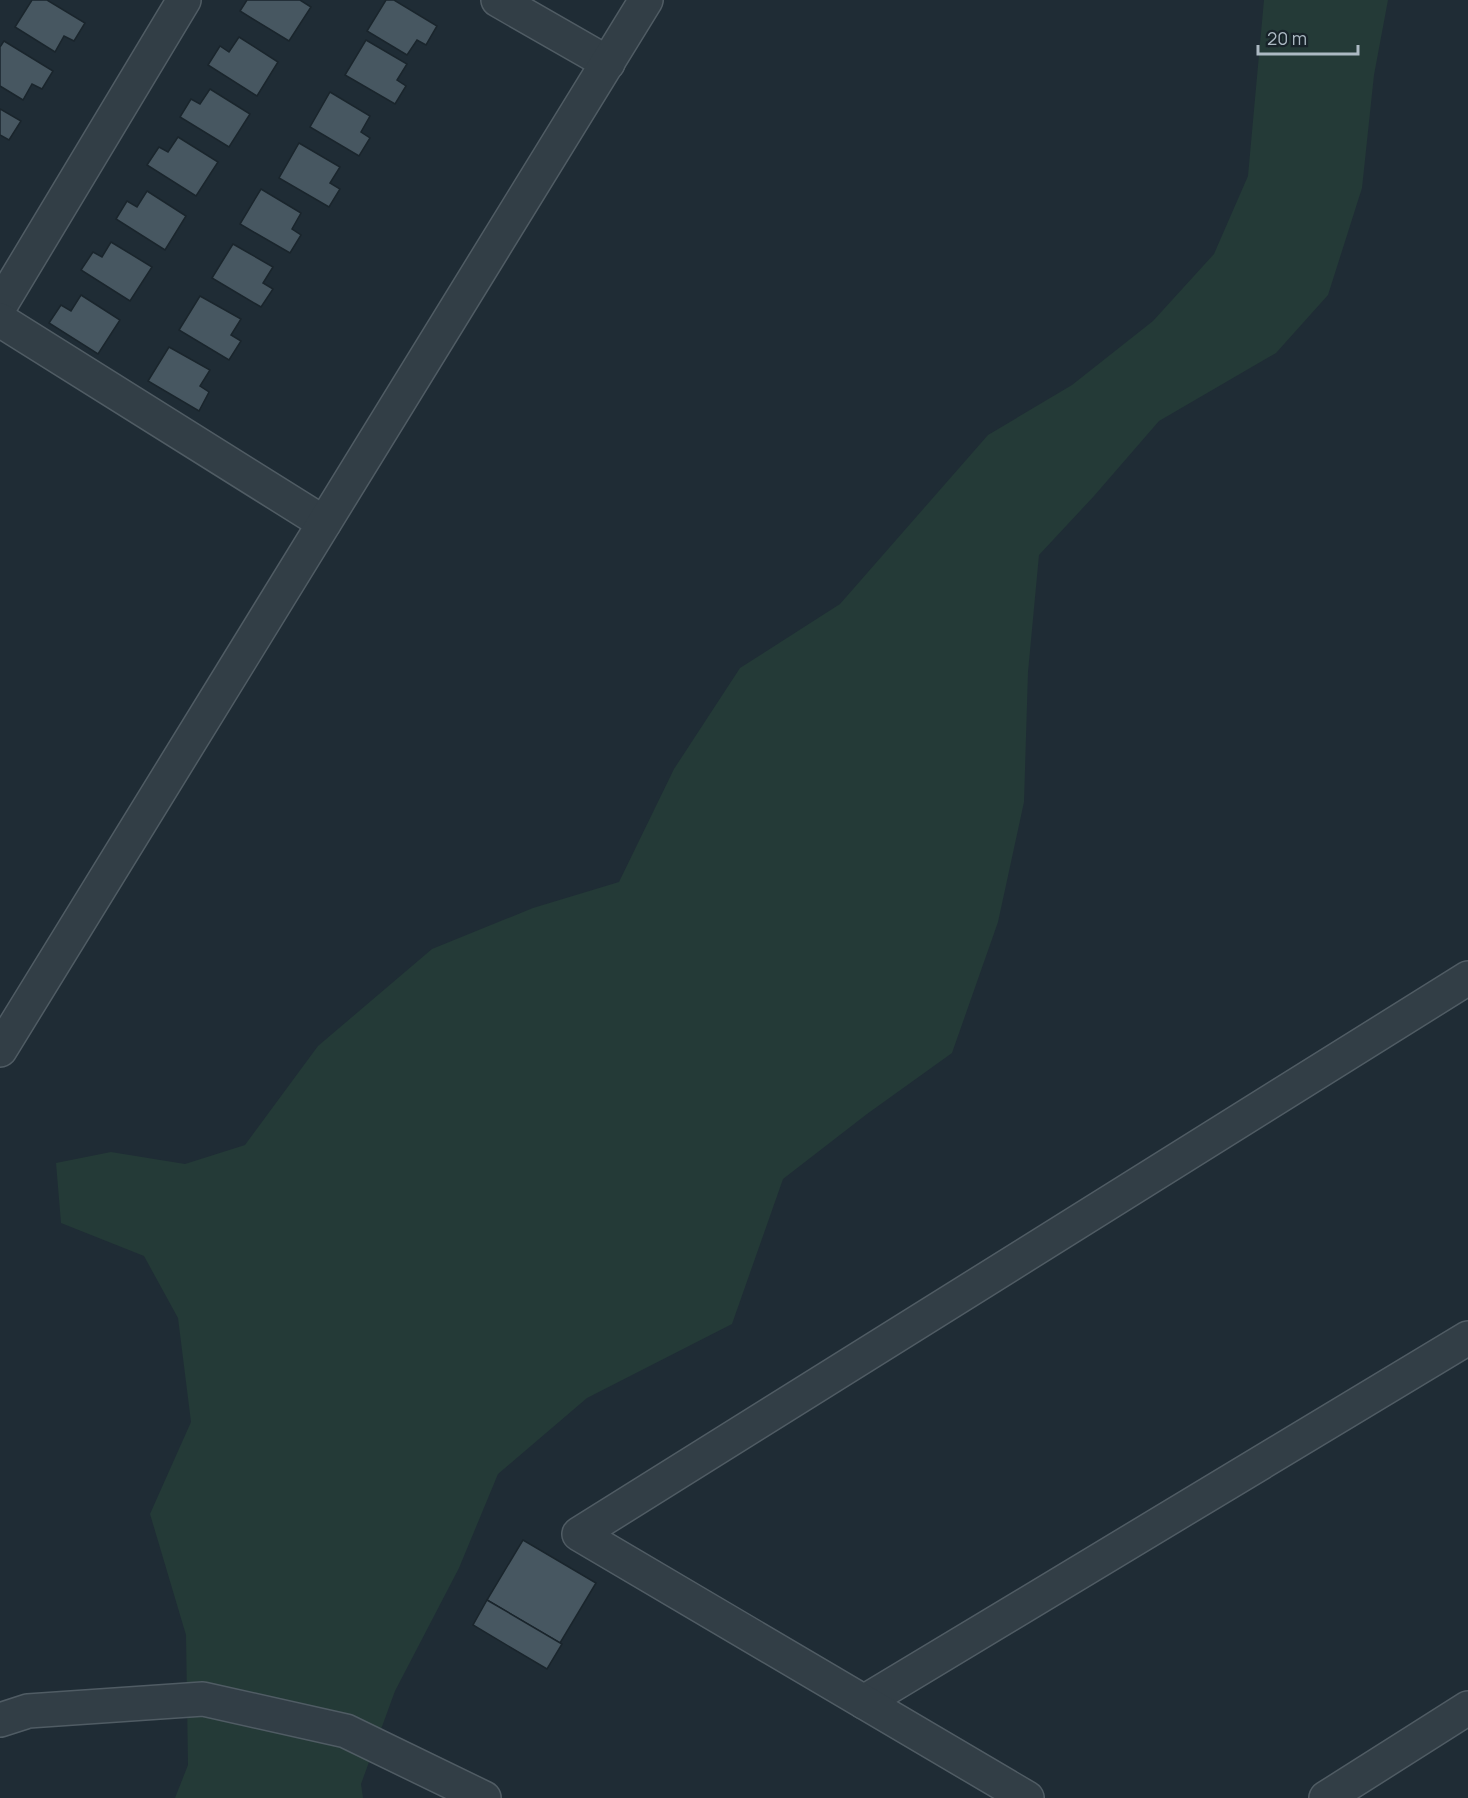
<svg xmlns="http://www.w3.org/2000/svg" width="1468" height="1798" viewBox="0 0 1468 1798" font-family="Manrope,sans-serif">
	<rect width="100%" height="100%" fill="#1f2c35"/>
	<polygon fill="#243a37" points="1264,0 1388,0 1374,75 1362,188 1328,295 1276,353 1159,421 1094,496 1039,555 1028,672 1024,802 998,922 952,1053 867,1114 783,1179 732,1324 587,1398 498,1474 459,1568 395,1691 361,1784 363,1798 175,1798 188,1765 186,1635 150,1514 191,1422 178,1318 144,1256 61,1223 56,1163 111,1152 185,1164 245,1145 318,1046 432,949 533,908 619,882 674,769 740,668 840,604 988,435 1072,385 1153,321 1214,254 1248,176"/>
	<g fill="#475761" stroke="#1a252c" stroke-width="1.5">
		<polygon points="32,0 47,0 85,23 74,41 64,36 55,52 15,27"/>
		<polygon points="247,0 300,0 311,7 289,41 240,11"/>
		<polygon points="386,0 394,0 437,26 426,45 417,40 407,55 367,31"/>
		<polygon points="239,37 278,62 257,96 208,65 220,46 229,52"/>
		<polygon points="366,40 407,64 397,80 406,86 395,104 345,75"/>
		<polygon points="4,41 53,71 42,89 32,84 23,100 0,86 0,47"/>
		<polygon points="210,89 250,114 229,147 180,117 191,99 200,104"/>
		<polygon points="330,92 370,116 361,132 370,138 359,156 310,127"/>
		<polygon points="0,109 21,121 9,140 0,135"/>
		<polygon points="178,137 218,162 196,196 147,165 159,147 168,152"/>
		<polygon points="299,143 340,167 330,183 340,189 329,207 279,178"/>
		<polygon points="261,189 301,213 292,229 301,235 290,253 240,224"/>
		<polygon points="147,191 186,216 165,250 116,219 127,201 137,207"/>
		<polygon points="111,242 152,267 130,301 81,270 93,252 102,257"/>
		<polygon points="233,244 273,267 263,283 273,289 261,307 212,278"/>
		<polygon points="81,295 120,320 98,354 49,323 61,305 71,311"/>
		<polygon points="200,296 241,319 231,335 241,341 229,360 179,330"/>
		<polygon points="169,347 210,370 200,386 209,392 199,411 148,381"/>
		<polygon points="523,1540 596,1583 560,1643 487,1600"/>
		<polygon points="487,1600 562,1644 547,1669 473,1625"/>
	</g>
	<g fill="none" stroke-linecap="round" stroke-linejoin="round">
		<g stroke="#505c64" stroke-width="36">
			<g id="minor">
				<polyline points="498,0 608,63"/>
				<polyline points="0,306 184,0"/>
				<polyline points="0,320 324,523"/>
				<polyline points="0,1050 646,0"/>
				<polyline points="864,1702 1468,1338"/>
				<polyline points="0,1720 28,1711 203,1699 346,1731 484,1798"/>
				<polyline points="1027,1798 579,1534 1468,978"/>
				<polyline points="1326,1798 1468,1708"/>
			</g>
		</g>
		<use href="#minor" stroke="#323e46" stroke-width="33"/>
	</g>
	<path d="M1258 45v9h100v-9" fill="none" stroke="#acb9c3" stroke-width="3"/>
	<text x="1267" y="45" font-size="18" fill="#acb9c3" stroke="#18232a" stroke-width="4.5" paint-order="stroke">20 m</text>
</svg>
